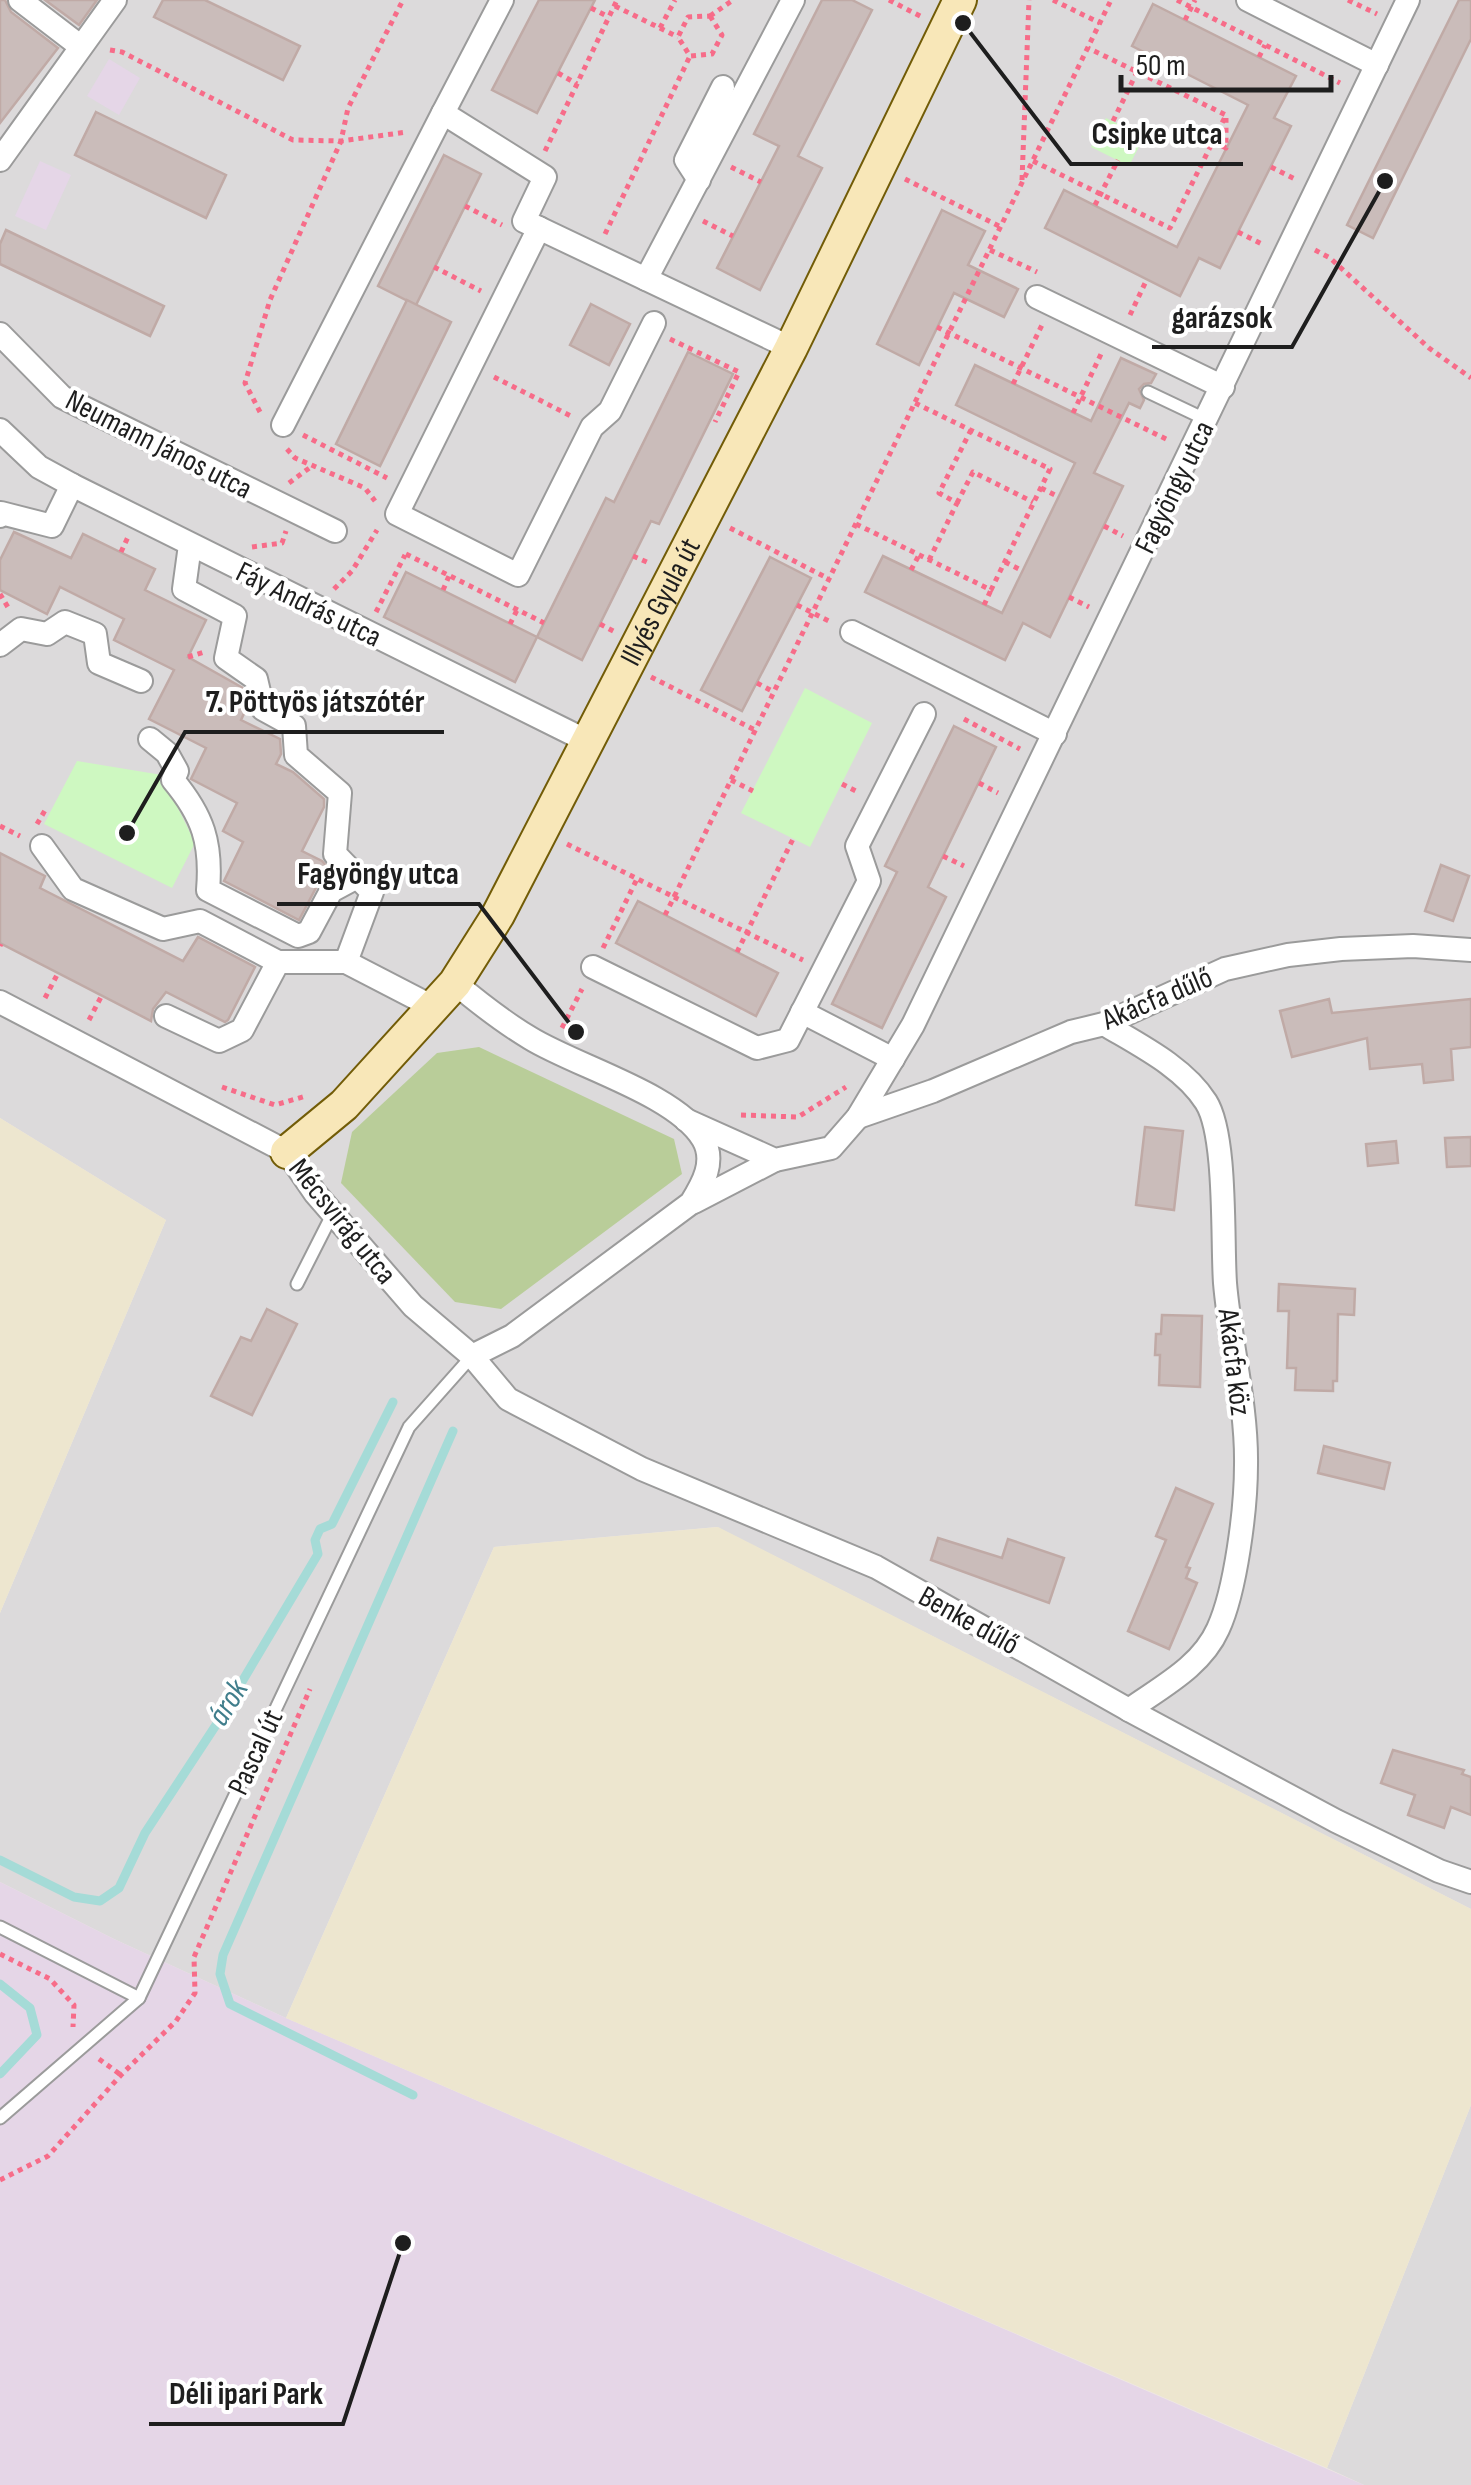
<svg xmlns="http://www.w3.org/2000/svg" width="1471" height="2485" viewBox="0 0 1471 2485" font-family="'Sofia Sans Condensed',sans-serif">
	<rect width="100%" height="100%" fill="#eee7e4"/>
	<g fill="#dcdadb">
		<polygon points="0,0 1471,0 1471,1909 717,1527 494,1547 286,2018 114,1939 0,1882 0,1613 166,1220 0,1118"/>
		<polygon points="1471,2105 1471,2485 1364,2485 1327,2468"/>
	</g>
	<g fill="#e5d6e7">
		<polygon points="109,59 140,78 119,115 87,96"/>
		<polygon points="40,161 71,175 46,230 15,216"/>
		<polygon points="0,1882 114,1939 286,2018 1364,2485 0,2485"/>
	</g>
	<g fill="#ede6cf">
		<polygon points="0,1118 166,1220 0,1613"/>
		<polygon points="718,1527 1471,1909 1471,2105 1327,2468 286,2018 494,1547"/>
	</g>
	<polygon fill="#b9cd99" points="479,1047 674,1139 682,1174 501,1309 455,1302 341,1183 352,1132 437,1053"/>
	<g fill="#cef8c1">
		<polygon points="1106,118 1144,137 1129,166 1091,147"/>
		<polygon points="805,688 872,723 810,847 741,813"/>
		<polygon points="77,761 162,775 195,843 172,888 44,824"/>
	</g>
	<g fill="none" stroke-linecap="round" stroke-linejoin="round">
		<g stroke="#a5dbd7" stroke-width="9">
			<polyline points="0,1860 74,1897 100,1901 119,1888 145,1833 218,1722 318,1554 315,1540 320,1529 332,1524 393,1402"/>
			<polyline points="0,1984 30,2008 37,2035 0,2074"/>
			<polyline points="413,2095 230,2004 220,1974 223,1955 453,1431"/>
		</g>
	</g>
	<g fill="#cabcba" stroke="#c0aaa6" stroke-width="2.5">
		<polygon points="0,0 5,0 11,12 58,48 0,123"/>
		<polygon points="45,0 97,0 79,25"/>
		<polygon points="163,0 205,0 300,46 283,80 154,17"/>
		<polygon points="539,0 595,0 537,113 492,90"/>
		<polygon points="822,0 852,0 872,10 798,156 822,168 760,290 717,268 779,146 754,134"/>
		<polygon points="1459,0 1471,0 1471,39 1373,238 1347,225"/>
		<polygon points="1153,4 1296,76 1274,118 1291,126 1220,268 1199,258 1180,296 1045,228 1064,190 1177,247 1248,105 1132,46"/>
		<polygon points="96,112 226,175 206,218 75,155"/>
		<polygon points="444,155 481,174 416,305 378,286"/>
		<polygon points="942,210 985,231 968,265 1018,289 1004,317 954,293 919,365 877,344"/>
		<polygon points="6,230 164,306 150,336 0,264 0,244"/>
		<polygon points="407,300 451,322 380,466 336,444"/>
		<polygon points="591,304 630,324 609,365 570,345"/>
		<polygon points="688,352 733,374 659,524 651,521 582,660 537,637 606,498 614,502"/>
		<polygon points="1121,358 1156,374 1151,383 1144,384 1139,389 1144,400 1140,408 1129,403 1094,473 1123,486 1050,637 1023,623 1005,660 865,592 883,556 1002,613 1075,463 956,405 975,365 1091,421"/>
		<polygon points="14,532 71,558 83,534 155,569 145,590 206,620 188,657 243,688 247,707 241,720 280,739 281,754 276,764 293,772 324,799 324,807 302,851 322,861 330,870 318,884 299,920 224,881 243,842 223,831 237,803 191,779 206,748 149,719 174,670 114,640 124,619 60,587 47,614 0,590 0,560"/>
		<polygon points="770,557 811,578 742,711 701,690"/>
		<polygon points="406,572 537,637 515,682 384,617"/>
		<polygon points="954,726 996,747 928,887 946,897 882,1028 832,1004 897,872 885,866"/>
		<polygon points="0,853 45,876 40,888 183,961 198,937 255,967 228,1020 225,1022 166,992 153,1009 151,1021 0,943"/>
		<polygon points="1441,865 1469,876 1453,921 1425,911"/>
		<polygon points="638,901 778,973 756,1016 616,943"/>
		<polygon points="1329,999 1332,1013 1471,999 1471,1047 1451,1049 1453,1080 1424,1083 1422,1064 1370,1069 1367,1038 1292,1057 1280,1011"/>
		<polygon points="1145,1127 1183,1131 1174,1210 1136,1205"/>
		<polygon points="1471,1137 1471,1166 1447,1167 1445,1138"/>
		<polygon points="1396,1141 1398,1163 1368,1166 1366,1144"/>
		<polygon points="1279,1284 1355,1289 1354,1315 1338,1314 1337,1381 1333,1381 1333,1391 1295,1390 1296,1368 1287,1368 1289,1311 1278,1311"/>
		<polygon points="267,1309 297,1324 252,1415 211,1396 241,1337 251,1341"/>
		<polygon points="1162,1315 1202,1316 1200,1387 1159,1385 1160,1355 1155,1355 1156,1334 1161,1334"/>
		<polygon points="1324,1446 1390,1463 1384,1489 1318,1473"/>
		<polygon points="1176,1488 1213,1504 1186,1567 1190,1568 1186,1578 1197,1583 1169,1649 1128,1631 1166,1540 1156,1536"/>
		<polygon points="938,1538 1002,1558 1008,1539 1064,1558 1049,1603 931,1560"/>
		<polygon points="1393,1750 1464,1770 1462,1774 1471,1777 1471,1815 1451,1807 1444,1828 1408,1815 1415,1795 1381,1783"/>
	</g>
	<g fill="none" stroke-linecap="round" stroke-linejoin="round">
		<g stroke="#9b9b9b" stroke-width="15">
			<g id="lane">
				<polyline points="1148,392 1207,420"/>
				<polyline points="297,1284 333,1213"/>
				<polyline points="0,1927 139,1998"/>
				<polyline points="0,2118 139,1998 409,1427 472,1356"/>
			</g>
		</g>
		<g stroke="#9b9b9b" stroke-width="26">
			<g id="street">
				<polyline points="20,0 80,46"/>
				<polyline points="502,0 443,113 545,177 524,221 791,348"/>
				<polyline points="1248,0 1377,65"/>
				<polyline points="0,160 115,0"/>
				<polyline points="699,180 686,160 723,87"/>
				<polyline points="539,228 397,514 518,575 592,427 610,411 654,323"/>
				<polyline points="646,279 793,0"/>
				<polyline points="1037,297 1223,387"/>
				<polyline points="0,334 62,397 335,531"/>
				<polyline points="283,425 443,113"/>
				<polyline points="0,430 39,467 72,485 589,742"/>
				<polyline points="0,516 1,513 52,526 72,485"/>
				<polyline points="190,545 184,589 235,616 226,658 256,679 263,709 294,726 296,755 340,793 335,854 372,892 346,962"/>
				<polyline points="852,632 1055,734"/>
				<polyline points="0,645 21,629 47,634 65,622 95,634 99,663 141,681"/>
				<path d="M 150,739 L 167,753 L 177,771 L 173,780 C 203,816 212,843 208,890 L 298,936 L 309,932 L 331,891 L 357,877"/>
				<polyline points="42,846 73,889 163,929 200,921 278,962"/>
				<polyline points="593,967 757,1048 788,1040 869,881 857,846 924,714"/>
				<path d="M 455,983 C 479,1003 503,1022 530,1038 C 575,1066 676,1094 703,1139 C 716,1161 703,1184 691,1203 L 512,1336 L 472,1356"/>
				<polyline points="0,1002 287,1152 315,1193 413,1306 472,1356 508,1399 642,1469 876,1567 1129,1710 1336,1821 1439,1871 1471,1882"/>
				<polyline points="802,1012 893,1059"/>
				<polyline points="166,1016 219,1041 242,1030 278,962 346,962 433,1007"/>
				<path d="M 1104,1024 C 1139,1045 1184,1067 1206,1102 C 1227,1135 1222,1241 1225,1283 C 1230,1343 1247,1404 1246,1465 C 1246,1508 1236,1590 1218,1629 C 1201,1667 1161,1687 1129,1710"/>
				<polyline points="858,1117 933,1091 1071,1032 1104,1024 1225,969 1288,955 1341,949 1413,946 1471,950"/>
				<polyline points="686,1120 775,1160 831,1148 858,1117 913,1025 1408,0"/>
				<polyline points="694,1202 775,1160"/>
			</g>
		</g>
		<g stroke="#725c07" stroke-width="36">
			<g id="secondary">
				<path id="s1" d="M 287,1152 L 344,1105 L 455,983 L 498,915 L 791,348 L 960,0"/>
			</g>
		</g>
		<g stroke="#f76c89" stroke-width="5" stroke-dasharray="5 5" stroke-linecap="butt">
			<polyline points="889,0 922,17"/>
			<polyline points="1053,0 1100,23"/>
			<polyline points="1177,0 1340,83"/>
			<polyline points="1348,0 1377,14"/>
			<polyline points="615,6 678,37"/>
			<polyline points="591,8 609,17"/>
			<polygon points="710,16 722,35 712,54 690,56 678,37 688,17"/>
			<polyline points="710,16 733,0"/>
			<polyline points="1185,20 1195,0"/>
			<polyline points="660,28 675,0"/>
			<polyline points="110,50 122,52 293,140 341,141 407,132"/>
			<polyline points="1259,57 1265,45"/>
			<polyline points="558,73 577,84"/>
			<polyline points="1113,121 1137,72"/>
			<polyline points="1213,141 1226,148 1226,118"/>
			<polyline points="545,151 617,0"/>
			<polyline points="1033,161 1170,228 1226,115 1088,48"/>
			<polyline points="731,167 761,182"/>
			<polyline points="1271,167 1295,179"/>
			<polyline points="905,179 1001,227"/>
			<polyline points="1022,180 1029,0"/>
			<polyline points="1095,205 1118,160"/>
			<polyline points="465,206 502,225"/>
			<polyline points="703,221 733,236"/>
			<polyline points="1238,232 1262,244"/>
			<polyline points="605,234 690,56"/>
			<polyline points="990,250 1037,272"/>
			<polyline points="1315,250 1330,258 1429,348 1471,378"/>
			<polyline points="434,267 481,291"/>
			<polyline points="1130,315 1147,279"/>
			<polyline points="937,327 1168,440"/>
			<polyline points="670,339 739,372 715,422"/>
			<polyline points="494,377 571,416"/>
			<polyline points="1013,384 1042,325"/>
			<polyline points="260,412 245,383 270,300 341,141 348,108 403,0"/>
			<polyline points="1073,413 1102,352"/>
			<polyline points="303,435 387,478"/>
			<polyline points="287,449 295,458 365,488 375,501"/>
			<polyline points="289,483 312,466"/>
			<polyline points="1041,488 1059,497"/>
			<polyline points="957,503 973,472 1033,502"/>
			<polyline points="856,524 991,590 1050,469 915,403"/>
			<polyline points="1104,526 1123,536"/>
			<polyline points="730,528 829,579"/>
			<polyline points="252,547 282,543 286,531"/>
			<polyline points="121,552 128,537"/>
			<polyline points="406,554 544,623"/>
			<polyline points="633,556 649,563"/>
			<polyline points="929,560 957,503 939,493 971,430"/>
			<polyline points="1005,562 1023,571"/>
			<polyline points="911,570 919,555"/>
			<polyline points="334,589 352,571 377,530"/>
			<polyline points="443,590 449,576"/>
			<polyline points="0,594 9,609"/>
			<polyline points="1069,597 1089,607"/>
			<polyline points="797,605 831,622"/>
			<polyline points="984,605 991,590"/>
			<polyline points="376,612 405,555"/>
			<polyline points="510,624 517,610"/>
			<polyline points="600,624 615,632"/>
			<polyline points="188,657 204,652"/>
			<polyline points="651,677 755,730"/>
			<polyline points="757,683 774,692"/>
			<polyline points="964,719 1020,749"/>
			<polyline points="731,780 753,791"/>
			<polyline points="979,783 998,793"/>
			<polyline points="842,784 858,792"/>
			<polyline points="37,824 47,807"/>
			<polyline points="0,826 20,836"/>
			<polyline points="567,844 674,897 1111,0"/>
			<polyline points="943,856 964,866"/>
			<polyline points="665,915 674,897 803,960"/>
			<polyline points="0,946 1,944"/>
			<polyline points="603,948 637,879"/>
			<polyline points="737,952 793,839"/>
			<polyline points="45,998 58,973"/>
			<polyline points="89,1020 102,995"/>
			<polyline points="562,1028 582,989"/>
			<polyline points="222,1087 275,1105 306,1096"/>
			<polyline points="741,1115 798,1117 846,1087"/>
			<polyline points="0,1954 50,1979 74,2005 73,2027"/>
			<polyline points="99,2059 121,2075"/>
			<polyline points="0,2180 48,2156 121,2075 176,2021 195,1993 194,1957 310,1689"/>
		</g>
		<use href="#lane" stroke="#fff" stroke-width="11"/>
		<use href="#street" stroke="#fff" stroke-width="22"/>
		<use href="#secondary" stroke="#f8e7b8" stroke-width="32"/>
	</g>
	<g text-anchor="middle" stroke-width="8" stroke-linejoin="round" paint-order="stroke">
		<g font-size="30" fill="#1e1e1e" stroke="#fff">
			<text transform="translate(159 444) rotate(27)" y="10">Neumann János utca</text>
			<text transform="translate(1174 487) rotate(-64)" y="10">Fagyöngy utca</text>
			<text dy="10" stroke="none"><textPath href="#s1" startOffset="672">Illyés Gyula út</textPath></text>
			<text transform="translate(309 604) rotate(26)" y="10">Fáy András utca</text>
			<text transform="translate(1157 998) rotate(-23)" y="10">Akácfa dűlő</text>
			<text transform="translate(343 1221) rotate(51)" y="10">Mécsvirág utca</text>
			<text transform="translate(1235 1362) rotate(83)" y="10">Akácfa köz</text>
			<text transform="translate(969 1620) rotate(29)" y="10">Benke dűlő</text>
			<text transform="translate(255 1752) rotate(-65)" y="10">Pascal út</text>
		</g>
		<g font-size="32" font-style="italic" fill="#407e8c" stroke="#fff">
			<text transform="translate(227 1702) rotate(-58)" y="11">árok</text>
		</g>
	</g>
	<path fill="none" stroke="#1e1e1e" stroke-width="4" d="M963 23L1071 164H1243M1385 181L1292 347H1152M127 833L185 732H444M576 1032L479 904H277M403 2243L343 2424H149"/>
	<g fill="#1e1e1e" stroke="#fff" stroke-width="4">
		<circle cx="963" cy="23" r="10"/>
		<circle cx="1385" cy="181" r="10"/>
		<circle cx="127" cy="833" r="10"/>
		<circle cx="576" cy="1032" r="10"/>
		<circle cx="403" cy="2243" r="10"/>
	</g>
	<g font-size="32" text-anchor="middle" font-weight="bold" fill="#1e1e1e" stroke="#fff" stroke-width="8" stroke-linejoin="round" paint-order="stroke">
		<text x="1157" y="144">Csipke utca</text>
		<text x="1222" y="328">garázsok</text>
		<text x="315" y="712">7. Pöttyös játszótér</text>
		<text x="378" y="884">Fagyöngy utca</text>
		<text x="246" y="2404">Déli ipari Park</text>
	</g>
	<path d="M1121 75v15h210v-15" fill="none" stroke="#1e1e1e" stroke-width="5"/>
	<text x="1136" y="75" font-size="30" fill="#1e1e1e" stroke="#ffffff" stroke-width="8" paint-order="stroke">50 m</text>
</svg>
